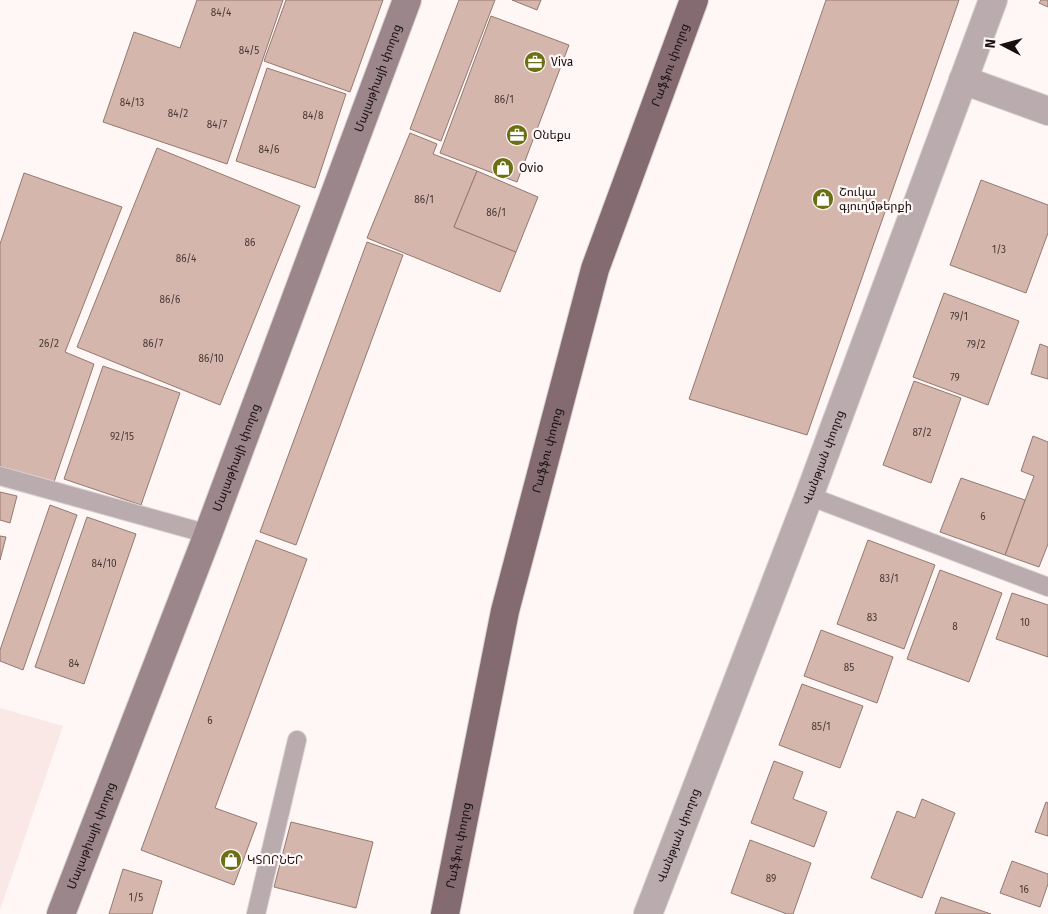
<svg xmlns="http://www.w3.org/2000/svg" width="1048" height="914" viewBox="0 0 1048 914" font-family="'Fira Sans','Noto Sans Armenian',sans-serif">
	<rect width="100%" height="100%" fill="#fef7f6"/>
	<polygon fill="#fae8e7" points="0,708 63,726 0,910"/>
	<g fill="#d5b6ac" stroke="#95786f">
		<polygon points="197,0 283,0 227,164 103,122 134,32 180,48"/>
		<polygon points="286,0 383,0 350,92 264,61"/>
		<polygon points="459,0 495,0 441,141 410,129"/>
		<polygon points="512,0 541,0 537,10"/>
		<polygon points="826,0 959,0 807,435 689,399"/>
		<polygon points="1041,0 1048,0 1048,7 1039,3"/>
		<polygon points="491,16 569,45 517,182 440,153"/>
		<polygon points="267,68 346,94 315,188 236,161"/>
		<polygon points="410,133 437,144 433,154 477,171 454,227 516,252 500,292 367,238"/>
		<polygon points="157,148 300,206 220,405 77,347"/>
		<polygon points="477,171 538,197 516,252 454,227"/>
		<polygon points="24,173 122,207 65,352 94,364 54,482 0,466 0,244"/>
		<polygon points="981,180 1048,205 1048,233 1026,293 950,265"/>
		<polygon points="367,242 403,255 296,545 260,532"/>
		<polygon points="944,293 1019,321 988,405 913,377"/>
		<polygon points="1040,344 1048,347 1048,379 1031,374"/>
		<polygon points="103,366 180,393 141,505 64,479"/>
		<polygon points="914,381 961,398 931,483 883,465"/>
		<polygon points="1033,436 1048,442 1048,544 1039,567 1005,555 1034,476 1021,471"/>
		<polygon points="961,478 1025,500 1005,555 940,532"/>
		<polygon points="0,492 17,496 10,523 0,520"/>
		<polygon points="50,505 77,515 23,670 0,661 0,650"/>
		<polygon points="87,517 136,534 84,684 35,667"/>
		<polygon points="0,536 6,537 0,560"/>
		<polygon points="256,540 307,559 215,808 257,823 234,885 141,850"/>
		<polygon points="868,540 935,565 904,649 837,624"/>
		<polygon points="940,570 1002,593 969,682 907,659"/>
		<polygon points="1012,593 1048,605 1048,657 996,639"/>
		<polygon points="821,630 893,657 877,703 804,676"/>
		<polygon points="802,684 863,706 840,768 779,745"/>
		<polygon points="774,761 803,772 793,799 827,812 814,847 751,823"/>
		<polygon points="922,799 955,813 922,898 871,878 897,811 915,818"/>
		<polygon points="1046,802 1048,803 1048,836 1035,832"/>
		<polygon points="291,822 373,842 356,908 274,887"/>
		<polygon points="750,840 811,863 793,914 787,914 731,893"/>
		<polygon points="1012,861 1048,874 1048,884 1040,907 1000,893"/>
		<polygon points="123,869 162,881 152,914 109,914"/>
		<polygon points="941,897 991,914 935,914"/>
	</g>
	<g fill="none" stroke-linecap="round" stroke-linejoin="round">
		<g stroke="#dad2d1" stroke-width="20">
			<g id="lane">
				<polyline points="0,476 208,534"/>
				<polyline points="809,496 1048,587"/>
				<polyline points="256,914 297,740"/>
			</g>
		</g>
		<g stroke="#dad2d1" stroke-width="30">
			<g id="street">
				<polyline points="963,80 1048,111"/>
				<path id="s1" d="M 648,914 L 809,496 L 993,0"/>
			</g>
		</g>
		<g stroke="#dad2d1" stroke-width="30">
			<g id="secondary">
				<path id="s2" d="M 61,914 L 208,534 L 407,0"/>
			</g>
		</g>
		<g stroke="#dad2d1" stroke-width="30">
			<g id="primary">
				<path id="s3" d="M 445,914 L 505,611 L 595,269 L 694,0"/>
			</g>
		</g>
		<use href="#lane" stroke="#baabae" stroke-width="18"/>
		<use href="#street" stroke="#baabae" stroke-width="28"/>
		<use href="#secondary" stroke="#9b868b" stroke-width="28"/>
		<use href="#primary" stroke="#846b71" stroke-width="28"/>
	</g>
	<defs>
		<g id="office-disc" transform="scale(1.125)"><circle r="9.5" fill="#6b7015" stroke="#fef7f6"/><path d="M-6-3h4V-5.5h4V-3h4V5H-6ZM-1-4.5V-3h2v-1.5ZM-6 0V1H6V0Z" fill="#fff"/></g>
		<g id="shop-disc" transform="scale(1.125)"><circle r="9.5" fill="#6b7015" stroke="#fef7f6"/><path d="M-5-2.5h2.3a2.7 3.5 0 0 1 5.4 0H5L5.5 6h-11ZM-1.5-2.5h3a1.5 2.3 0 0 0-3 0Z" fill="#fff"/></g>
	</defs>
	<g fill-rule="evenodd">
		<use href="#office-disc" x="535" y="62"/>
		<use href="#office-disc" x="517" y="135"/>
		<use href="#shop-disc" x="503" y="168"/>
		<use href="#shop-disc" x="823" y="199"/>
		<use href="#shop-disc" x="231" y="860"/>
	</g>
	<g text-anchor="middle" stroke-width="4.5" stroke-linejoin="round" paint-order="stroke">
		<g font-size="10" fill="#493936">
			<text x="221" y="16">84/4</text>
			<text x="249" y="54">84/5</text>
			<text x="504" y="103">86/1</text>
			<text x="132" y="106">84/13</text>
			<text x="178" y="117">84/2</text>
			<text x="313" y="119">84/8</text>
			<text x="217" y="128">84/7</text>
			<text x="269" y="153">84/6</text>
			<text x="424" y="203">86/1</text>
			<text x="496" y="216">86/1</text>
			<text x="250" y="246">86</text>
			<text x="999" y="253">1/3</text>
			<text x="186" y="262">86/4</text>
			<text x="170" y="303">86/6</text>
			<text x="959" y="320">79/1</text>
			<text x="49" y="347">26/2</text>
			<text x="153" y="347">86/7</text>
			<text x="976" y="348">79/2</text>
			<text x="211" y="362">86/10</text>
			<text x="955" y="381">79</text>
			<text x="922" y="436">87/2</text>
			<text x="122" y="440">92/15</text>
			<text x="983" y="520">6</text>
			<text x="104" y="567">84/10</text>
			<text x="889" y="582">83/1</text>
			<text x="872" y="621">83</text>
			<text x="1025" y="626">10</text>
			<text x="955" y="630">8</text>
			<text x="74" y="667">84</text>
			<text x="849" y="671">85</text>
			<text x="210" y="724">6</text>
			<text x="821" y="730">85/1</text>
			<text x="771" y="882">89</text>
			<text x="1024" y="893">16</text>
			<text x="136" y="901">1/5</text>
		</g>
		<g font-size="12" fill="#1a0f0f" stroke="#fef7f6" text-anchor="start">
			<text x="551" y="66">Viva</text>
			<text x="533" y="139">Օնեքս</text>
			<text x="519" y="172">Ovio</text>
			<text x="839" y="196">Շուկա<tspan x="839" dy="14">գյուղմթերքի</tspan></text>
			<text x="247" y="864">ԿՏՈՐՆԵՐ</text>
		</g>
		<g font-size="12" fill="#1a0f0f" stroke="#fef7f6">
			<text dy="4" stroke="none"><textPath href="#s3" startOffset="880">Րաֆֆու փողոց</textPath></text>
			<text dy="4" stroke="none"><textPath href="#s2" startOffset="894">Մալաթիայի փողոց</textPath></text>
			<text dy="4" stroke="none"><textPath href="#s3" startOffset="475">Րաֆֆու փողոց</textPath></text>
			<text dy="4" stroke="none"><textPath href="#s2" startOffset="489">Մալաթիայի փողոց</textPath></text>
			<text dy="4" stroke="none"><textPath href="#s1" startOffset="489">Վանթյան փողոց</textPath></text>
			<text dy="4" stroke="none"><textPath href="#s2" startOffset="84">Մալաթիայի փողոց</textPath></text>
			<text dy="4" stroke="none"><textPath href="#s1" startOffset="84">Վանթյան փողոց</textPath></text>
			<text dy="4" stroke="none"><textPath href="#s3" startOffset="70">Րաֆֆու փողոց</textPath></text>
		</g>
	</g>
	<g transform="translate(1003 45) rotate(276)" stroke="#fef7f6" stroke-width="4" paint-order="stroke">
	<path d="M0-4L9 19L0 12L-9 19Z" fill="#1a0f0f"/>
	<text y="-8" font-size="14" font-weight="bold" text-anchor="middle" fill="#1a0f0f">N</text>
	</g>
</svg>
